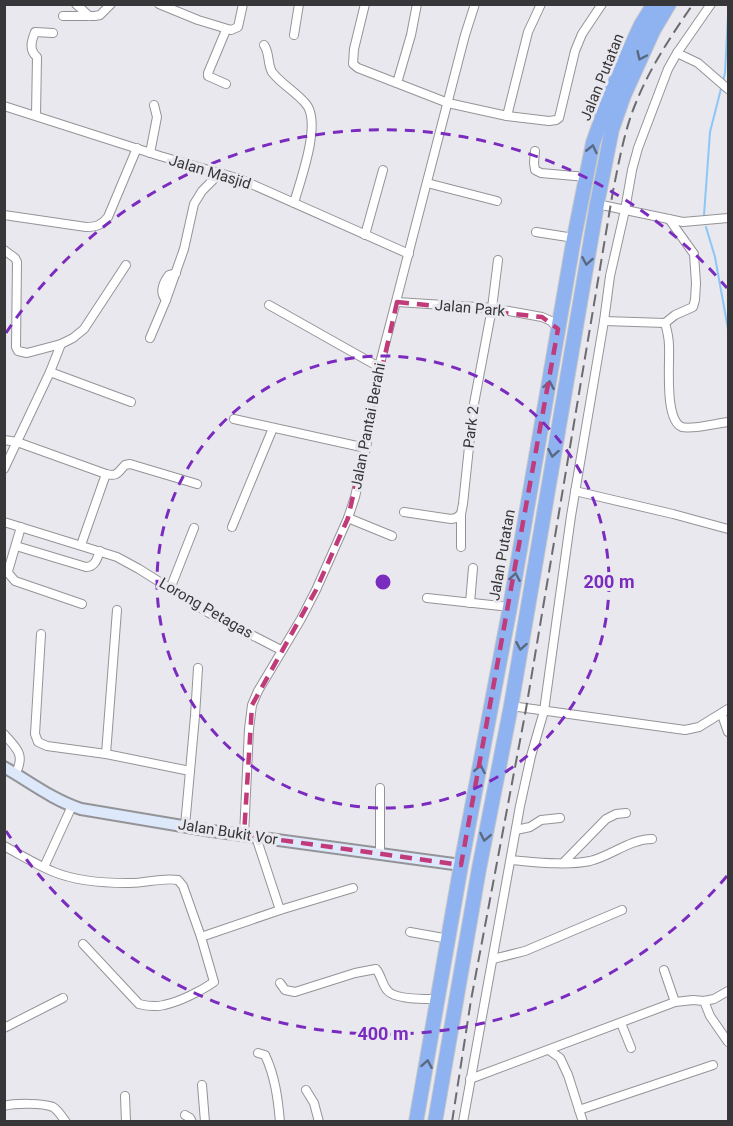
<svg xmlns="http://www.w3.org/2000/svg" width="733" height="1126" viewBox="0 0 733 1126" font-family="Roboto,sans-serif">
	<rect width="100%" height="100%" fill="#e9e8ee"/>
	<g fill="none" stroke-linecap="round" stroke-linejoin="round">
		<g stroke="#8cc6f6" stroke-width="2">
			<polyline points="704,215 710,132 725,73 728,15"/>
			<polyline points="706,227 715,257 728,329"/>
		</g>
		<g stroke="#949498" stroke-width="10">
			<g id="street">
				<polyline points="76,4 89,16"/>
				<polyline points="159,4 198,20 231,30 238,27 243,4"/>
				<polyline points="365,4 354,49 353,64 358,68 448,103 507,116 549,121 556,120 559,118 575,51 582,34 602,4"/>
				<polyline points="63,16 95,16 100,15 111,4"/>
				<polyline points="294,35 299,4"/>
				<path d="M 264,45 C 270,53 267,63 272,72 C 281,84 296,92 306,104 C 322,123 300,181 294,203"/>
				<polyline points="677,53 698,63 728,89"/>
				<polyline points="397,83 411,35 417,4"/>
				<polyline points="226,84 208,76 208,73 226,30"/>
				<polyline points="4,106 160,156 240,179 409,254"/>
				<path d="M 36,115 L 37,57 C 29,50 31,42 35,32 L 53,33"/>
				<polyline points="507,116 528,32 541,4"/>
				<polyline points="535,151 534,163 535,170 541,173 586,177"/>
				<polyline points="150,153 157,117 154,105"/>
				<polyline points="427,183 497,201"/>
				<polyline points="597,204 683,222 728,218"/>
				<path d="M 4,215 L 86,227 C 96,227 102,225 108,217 L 137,148"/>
				<polyline points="536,232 574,238"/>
				<polyline points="365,235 383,170"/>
				<polyline points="4,250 15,258 17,262 16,347 18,351 27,353 61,344"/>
				<path d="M 166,300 C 159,292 163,283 169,275 L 176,273"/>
				<polyline points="397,302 492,308 542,317 551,321 558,329"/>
				<polyline points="269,305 379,367"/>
				<polyline points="604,321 665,323 675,315 693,307 695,300 696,283 694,254 669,219"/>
				<path d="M 665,323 C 667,330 669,338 669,346 C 670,362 664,420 682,427 C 691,430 718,423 728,422"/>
				<polyline points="150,338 166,300 184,249 194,204 202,191 220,173"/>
				<polyline points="50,372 131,402"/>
				<polyline points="234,419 366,448"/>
				<polyline points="4,440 17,442 106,474 81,545"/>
				<polyline points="4,469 50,372 61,344 73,338 84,329 126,265"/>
				<path d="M 106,474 C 118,477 118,472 125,465 L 130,464 L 197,484"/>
				<polyline points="575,491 673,514 728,529"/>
				<polyline points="404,512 451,519 456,518 461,514"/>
				<polyline points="348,518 392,536"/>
				<polyline points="4,522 117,557 139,569 209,613 281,650"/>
				<polyline points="21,527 8,571 9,574 15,581 82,604"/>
				<polyline points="232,527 273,428"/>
				<path d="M 16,546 L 86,567 C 95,567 97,559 100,551"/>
				<polyline points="461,547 461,514 463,504 473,409 492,308 498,260"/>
				<polyline points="170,589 194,528"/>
				<polyline points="427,598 510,607"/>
				<polyline points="470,603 473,568"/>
				<polyline points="41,634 35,734 38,742 47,746 106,754 190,771"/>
				<polyline points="511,706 685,730 699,727 728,709"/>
				<polyline points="722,715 728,732"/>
				<path d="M 4,734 C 17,749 25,754 16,773"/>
				<polyline points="106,754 117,610"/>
				<polyline points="380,788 380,854"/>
				<polyline points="185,826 195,716 198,668"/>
				<polyline points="516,830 530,827 541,820 560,818"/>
				<polyline points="244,835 249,729 252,705 258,691 301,619 316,590 348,518 355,497 366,448 379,367 465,35 475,4"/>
				<polyline points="256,837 280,910"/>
				<path d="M 4,846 C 21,855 37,865 54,872 C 76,881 104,883 127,883 C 144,884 162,877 178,880 L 183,886 L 201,937"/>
				<path d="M 511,860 C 535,862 566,866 590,861 C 611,856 630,839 652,839"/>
				<polyline points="563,863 606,819 616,814 626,813"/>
				<polyline points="44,867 72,806"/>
				<polyline points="410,932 449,939"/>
				<path d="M 83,944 L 139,1004 C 147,1006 156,1007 164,1005 C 179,1002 201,991 214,982 L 201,937 L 280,910 L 353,888"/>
				<polyline points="493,959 525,951 622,910"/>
				<polyline points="664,970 675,1002"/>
				<path d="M 280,983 L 285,990 L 295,992 L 355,973 L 376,969 C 381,975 382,984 387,990 C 394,1000 427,999 438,999"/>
				<polyline points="704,1001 710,1016 728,1042"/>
				<polyline points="621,1023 631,1048"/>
				<polyline points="4,1028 63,998"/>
				<polyline points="549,1050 560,1058 568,1075 583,1122"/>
				<path d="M 258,1053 L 265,1055 C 275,1076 278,1099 280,1122"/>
				<polyline points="470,1079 675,1002 693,1000 704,1001 714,999 728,991"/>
				<polyline points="202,1085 205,1122"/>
				<polyline points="306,1090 314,1103 319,1122"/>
				<polyline points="125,1096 126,1122"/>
				<path d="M 4,1106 C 15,1103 43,1103 53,1107 C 58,1110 62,1117 66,1122"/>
				<polyline points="579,1110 713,1065"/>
				<polyline points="185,1115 190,1118 192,1122"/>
				<polyline points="463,1122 520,806 531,756 544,711 571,516 604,321 610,276 625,210 632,170 638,148 668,69 677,53 711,4"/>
			</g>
		</g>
		<g stroke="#949498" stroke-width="14">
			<path id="secondary" d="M 4,767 C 30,782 53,800 81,809 L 212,831 L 461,865"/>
		</g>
		<g stroke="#c7c7c8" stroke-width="16">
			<g id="highway">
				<polyline points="416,1122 461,865 510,607 574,238 593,143 611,92 627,55 641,25 654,4"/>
				<polyline points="435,1122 479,869 511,706 597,204 612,129 624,95 653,31 669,4"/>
			</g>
		</g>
		<use href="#street" stroke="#fff" stroke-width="8"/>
		<use href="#secondary" stroke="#dde8fa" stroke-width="10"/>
		<use href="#highway" stroke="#8fb3f0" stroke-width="14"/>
		<path stroke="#6c6b6e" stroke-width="2" stroke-dasharray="12 6" stroke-linecap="butt" d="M 452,1122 L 471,1000 L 526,709 L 613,191 C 619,162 624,132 635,105 C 649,69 671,36 693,4"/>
	</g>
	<defs><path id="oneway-chevron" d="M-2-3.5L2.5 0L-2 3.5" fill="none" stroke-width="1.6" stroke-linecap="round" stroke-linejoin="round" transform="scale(1.5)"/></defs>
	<g stroke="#5a6982">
		<use href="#oneway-chevron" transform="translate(641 56) rotate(115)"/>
		<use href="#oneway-chevron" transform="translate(592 149) rotate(-77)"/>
		<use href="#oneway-chevron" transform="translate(587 261) rotate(100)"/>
		<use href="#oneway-chevron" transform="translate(549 385) rotate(-80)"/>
		<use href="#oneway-chevron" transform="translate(553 453) rotate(100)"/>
		<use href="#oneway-chevron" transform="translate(515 577) rotate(-80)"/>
		<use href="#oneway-chevron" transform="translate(521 646) rotate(100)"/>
		<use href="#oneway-chevron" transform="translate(480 769) rotate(-79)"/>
		<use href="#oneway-chevron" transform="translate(485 837) rotate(101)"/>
		<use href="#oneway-chevron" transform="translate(427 1064) rotate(-80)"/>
	</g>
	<path fill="none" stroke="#c13a7a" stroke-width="4.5" stroke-dasharray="12 8" stroke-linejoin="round" d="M 397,302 L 542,317 L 558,329 L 461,865 L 244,835 L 252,705 L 316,590 L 348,518 Z"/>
	<g fill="none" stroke="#7b2cbf" stroke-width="3" stroke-dasharray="10 8">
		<circle cx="383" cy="582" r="226"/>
		<path d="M727 876A452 452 0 0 1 6 831M6 333A452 452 0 0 1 727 288"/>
	</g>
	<g text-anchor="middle" stroke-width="6" stroke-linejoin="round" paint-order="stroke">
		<g font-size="15" fill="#373739" stroke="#e9e8ee">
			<text transform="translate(602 77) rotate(-68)" y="5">Jalan Putatan</text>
			<text transform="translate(210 172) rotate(17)" y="5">Jalan Masjid</text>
			<text transform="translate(470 308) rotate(5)" y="5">Jalan Park</text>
			<text transform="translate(368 426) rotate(-79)" y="5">Jalan Pantai Berahi</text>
			<text transform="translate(471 427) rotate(-83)" y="5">Park 2</text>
			<text transform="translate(502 555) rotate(-80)" y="5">Jalan Putatan</text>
			<text transform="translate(206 608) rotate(30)" y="5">Lorong Petagas</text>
			<text transform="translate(228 832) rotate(9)" y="5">Jalan Bukit Vor</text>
		</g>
	</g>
	<circle cx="383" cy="582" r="9" fill="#7b2cbf" stroke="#e9e8ee" stroke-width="3"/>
	<g font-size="18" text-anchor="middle" font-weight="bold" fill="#7b2cbf" stroke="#e9e8ee" stroke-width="6" stroke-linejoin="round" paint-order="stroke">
		<text x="609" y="588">200 m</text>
		<text x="383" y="1040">400 m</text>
	</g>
	<rect width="733" height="1126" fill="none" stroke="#373739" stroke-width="12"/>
</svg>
